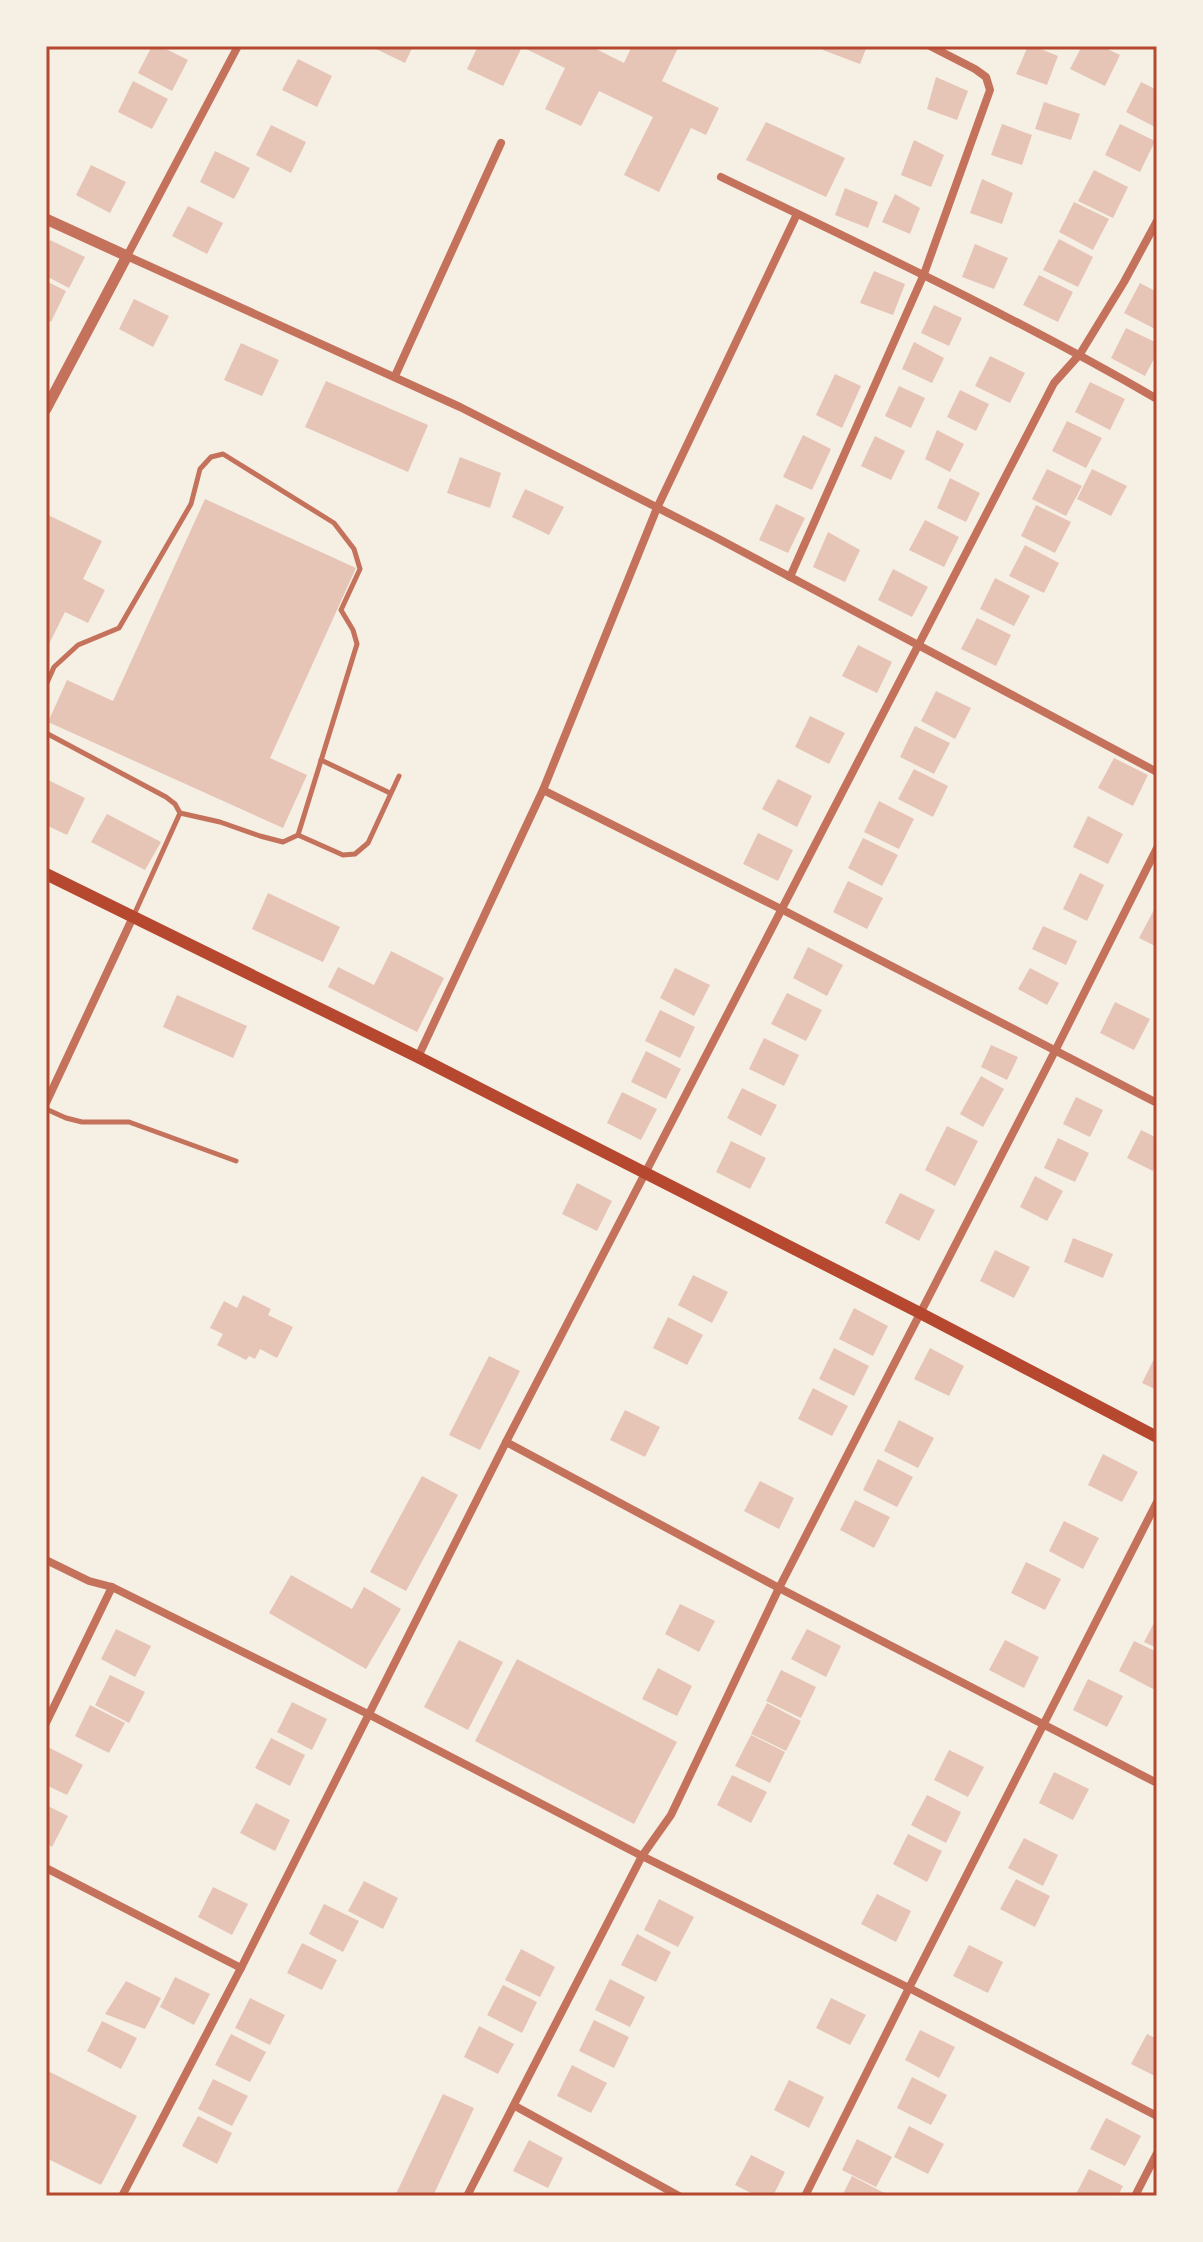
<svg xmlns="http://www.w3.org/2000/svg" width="1203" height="2242" viewBox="0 0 1203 2242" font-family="'Noto Sans',sans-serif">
	<rect width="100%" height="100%" fill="#f6efe4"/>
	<g fill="#e6c5b7">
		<polygon points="152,46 160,46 188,60 172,91 138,73"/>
		<polygon points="370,46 413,46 405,63"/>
		<polygon points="478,46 590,46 624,63 632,46 679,46 662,81 719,108 706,135 691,128 659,192 624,175 653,117 599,91 581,126 545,109 565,68 522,47 503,86 467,69"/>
		<polygon points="825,46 867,46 860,64 823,50"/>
		<polygon points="1028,46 1033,46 1058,56 1047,85 1016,74"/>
		<polygon points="1082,46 1101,46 1120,55 1105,86 1070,69"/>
		<polygon points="298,59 332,76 317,107 282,90"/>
		<polygon points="936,77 968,91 957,120 927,109"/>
		<polygon points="133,81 168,99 152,129 118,112"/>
		<polygon points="1141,82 1157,90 1157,128 1126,112"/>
		<polygon points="1044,102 1080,114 1071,140 1035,129"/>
		<polygon points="766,122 845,158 826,197 746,160"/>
		<polygon points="1002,124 1032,135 1022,165 991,155"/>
		<polygon points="1120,124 1155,141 1140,172 1105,155"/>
		<polygon points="271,125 306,142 291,173 256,155"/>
		<polygon points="914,140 944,155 931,187 901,175"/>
		<polygon points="215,151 250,168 234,199 200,182"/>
		<polygon points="91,165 126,182 110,213 76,195"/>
		<polygon points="1094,170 1128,187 1113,218 1078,201"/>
		<polygon points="982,179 1013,193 1002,224 970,213"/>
		<polygon points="845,188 878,202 868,228 835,215"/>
		<polygon points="895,194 920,208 910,234 882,222"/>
		<polygon points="1074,202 1109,219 1093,250 1059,232"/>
		<polygon points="188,206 223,223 207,254 172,236"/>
		<polygon points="1059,239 1093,257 1078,287 1043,270"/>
		<polygon points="50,240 85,257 69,288 46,276 46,248"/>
		<polygon points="975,244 1008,258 994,289 962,277"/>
		<polygon points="874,271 905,284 893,315 860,303"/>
		<polygon points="1039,275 1073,292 1058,322 1023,305"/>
		<polygon points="46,281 66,291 51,322 46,320"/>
		<polygon points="1140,283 1157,292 1157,330 1124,313"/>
		<polygon points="134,299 169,316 153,347 119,329"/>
		<polygon points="934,305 962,318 949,346 921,333"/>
		<polygon points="1126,328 1157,343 1157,353 1145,376 1111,358"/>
		<polygon points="914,342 944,358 932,383 902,369"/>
		<polygon points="241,343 279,360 262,396 224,380"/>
		<polygon points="990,356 1025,373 1010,403 975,386"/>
		<polygon points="835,374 861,386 842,428 816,415"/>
		<polygon points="326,381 428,425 408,472 305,427"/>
		<polygon points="1090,382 1125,399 1110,430 1075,412"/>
		<polygon points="899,386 925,398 911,428 885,416"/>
		<polygon points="960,390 989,404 976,431 947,417"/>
		<polygon points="1067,421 1102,438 1086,468 1052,451"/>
		<polygon points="937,430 964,444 950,472 925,459"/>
		<polygon points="803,435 831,449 812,490 783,477"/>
		<polygon points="875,436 905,451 891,480 861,466"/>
		<polygon points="460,457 501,473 490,508 447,493"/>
		<polygon points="1047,469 1082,486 1066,516 1032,499"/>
		<polygon points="1092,469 1127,486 1111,516 1077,499"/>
		<polygon points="950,478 980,493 966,522 937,508"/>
		<polygon points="525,489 564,507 549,535 512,517"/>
		<polygon points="205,499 356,568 270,758 307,775 283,828 48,722 67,680 113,701"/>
		<polygon points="776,504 805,518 788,553 759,540"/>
		<polygon points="1036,505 1071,522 1055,553 1021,536"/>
		<polygon points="46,514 102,541 83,579 105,590 88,623 65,612 46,650"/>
		<polygon points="925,520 959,537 944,567 909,550"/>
		<polygon points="828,532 860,550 845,582 813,567"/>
		<polygon points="1025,545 1059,563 1044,593 1009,576"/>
		<polygon points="893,569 928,587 912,617 878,600"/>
		<polygon points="995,578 1030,596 1014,626 980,609"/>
		<polygon points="977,618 1011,635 996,666 961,649"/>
		<polygon points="858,645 892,662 877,693 842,676"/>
		<polygon points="936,691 971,708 955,739 921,721"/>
		<polygon points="810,716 845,733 829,764 795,747"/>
		<polygon points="915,726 950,743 934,774 900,757"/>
		<polygon points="1114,758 1148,775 1133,806 1098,788"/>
		<polygon points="914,769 948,786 933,817 898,799"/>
		<polygon points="46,779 85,798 67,835 46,825"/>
		<polygon points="778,779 812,796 797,827 762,809"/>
		<polygon points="879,801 914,819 899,849 864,832"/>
		<polygon points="107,814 161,842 145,870 91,842"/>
		<polygon points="1088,816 1123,834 1108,864 1073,847"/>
		<polygon points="758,833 793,850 778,881 743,864"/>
		<polygon points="863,838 898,855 882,886 848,868"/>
		<polygon points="1080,873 1104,885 1087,921 1063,909"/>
		<polygon points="848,881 883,898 867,929 833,912"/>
		<polygon points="268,893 340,927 323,962 252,929"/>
		<polygon points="1155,908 1157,909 1157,947 1139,938"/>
		<polygon points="1043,926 1077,941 1066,965 1032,949"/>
		<polygon points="808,947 843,965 827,996 793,978"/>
		<polygon points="391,951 444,978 417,1032 328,987 338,967 374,985"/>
		<polygon points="675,968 710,985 694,1016 660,998"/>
		<polygon points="1030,968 1059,983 1047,1005 1018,989"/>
		<polygon points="787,993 822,1010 806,1041 771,1024"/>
		<polygon points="177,995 247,1026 233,1058 163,1027"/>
		<polygon points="1115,1002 1150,1019 1134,1050 1100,1033"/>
		<polygon points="660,1010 695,1027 680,1058 645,1041"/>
		<polygon points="764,1038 799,1055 784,1086 749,1069"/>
		<polygon points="991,1045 1018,1057 1007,1080 981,1067"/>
		<polygon points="646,1051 681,1069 666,1099 631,1082"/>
		<polygon points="981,1076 1004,1089 983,1127 960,1114"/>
		<polygon points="742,1088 777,1105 761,1136 727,1118"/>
		<polygon points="622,1092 657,1109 641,1140 607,1123"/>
		<polygon points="1076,1097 1103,1110 1090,1137 1063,1124"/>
		<polygon points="947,1126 978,1141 955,1186 925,1170"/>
		<polygon points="1141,1130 1157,1138 1157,1162 1153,1171 1127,1158"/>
		<polygon points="1058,1138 1089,1153 1075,1182 1044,1168"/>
		<polygon points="731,1141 766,1158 750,1189 716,1172"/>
		<polygon points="1035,1176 1063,1191 1047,1221 1020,1207"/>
		<polygon points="577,1183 612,1201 597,1231 562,1214"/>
		<polygon points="900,1193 935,1210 919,1241 885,1223"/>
		<polygon points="1073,1238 1113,1254 1103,1278 1064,1262"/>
		<polygon points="995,1250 1030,1267 1014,1298 980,1281"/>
		<polygon points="693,1275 728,1292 712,1323 678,1305"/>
		<polygon points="243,1295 271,1309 268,1315 293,1327 277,1358 260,1349 255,1359 249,1356 246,1360 217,1345 223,1334 210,1328 224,1301 237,1308"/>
		<polygon points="854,1308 888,1326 873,1356 839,1339"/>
		<polygon points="668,1317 703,1335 687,1365 653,1348"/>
		<polygon points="834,1348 869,1366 854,1396 819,1379"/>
		<polygon points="930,1348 964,1366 949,1396 914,1379"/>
		<polygon points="1157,1353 1157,1390 1142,1383"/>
		<polygon points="489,1356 520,1371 480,1450 449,1435"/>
		<polygon points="813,1388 848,1406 832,1436 798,1419"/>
		<polygon points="625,1410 660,1427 645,1457 610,1440"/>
		<polygon points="899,1420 934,1438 918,1468 884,1451"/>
		<polygon points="1103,1454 1138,1472 1122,1502 1088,1485"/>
		<polygon points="878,1459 913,1477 897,1507 863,1490"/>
		<polygon points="422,1476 458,1495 406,1591 370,1572"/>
		<polygon points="760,1481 794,1498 779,1529 744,1511"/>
		<polygon points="855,1500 890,1517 874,1548 840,1530"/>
		<polygon points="1064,1521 1099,1538 1083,1569 1049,1551"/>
		<polygon points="1026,1562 1061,1579 1045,1610 1011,1593"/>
		<polygon points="291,1575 352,1609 364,1587 401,1609 366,1669 269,1613"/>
		<polygon points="680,1604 715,1621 699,1652 665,1634"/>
		<polygon points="1157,1617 1157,1648 1144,1642"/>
		<polygon points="116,1629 151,1646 135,1677 101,1659"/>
		<polygon points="807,1629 841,1646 826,1677 791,1659"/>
		<polygon points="459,1640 503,1662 468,1730 424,1707"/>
		<polygon points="1005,1640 1039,1657 1024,1688 989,1670"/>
		<polygon points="1134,1641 1157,1652 1157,1682 1153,1689 1119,1671"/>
		<polygon points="517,1659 677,1742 634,1824 475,1741"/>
		<polygon points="658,1668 692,1686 677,1716 642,1699"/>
		<polygon points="781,1670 816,1687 801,1718 766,1701"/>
		<polygon points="110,1675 145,1692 129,1723 95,1705"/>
		<polygon points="1088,1679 1123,1696 1107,1727 1073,1710"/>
		<polygon points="292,1702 327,1719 312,1750 277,1732"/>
		<polygon points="767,1703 801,1721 786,1751 751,1734"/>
		<polygon points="90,1705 125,1723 109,1753 75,1736"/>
		<polygon points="751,1735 785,1752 770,1783 735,1766"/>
		<polygon points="271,1738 305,1755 290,1786 255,1768"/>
		<polygon points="48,1747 83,1765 67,1795 46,1785 46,1752"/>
		<polygon points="949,1750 984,1767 968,1797 934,1780"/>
		<polygon points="1054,1772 1089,1789 1073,1820 1039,1803"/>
		<polygon points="732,1775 767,1792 751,1823 717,1805"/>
		<polygon points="927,1795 961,1812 946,1843 911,1825"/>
		<polygon points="256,1803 290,1820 275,1851 240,1833"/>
		<polygon points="46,1805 68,1816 52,1847 46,1843"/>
		<polygon points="908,1834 942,1851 927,1882 893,1864"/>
		<polygon points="1024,1838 1058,1855 1043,1886 1008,1868"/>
		<polygon points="1016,1879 1050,1896 1035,1927 1000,1909"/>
		<polygon points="364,1881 398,1898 383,1929 348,1911"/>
		<polygon points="213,1887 248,1904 232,1935 198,1917"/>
		<polygon points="877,1894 911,1911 896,1942 861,1924"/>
		<polygon points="659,1899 694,1917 678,1947 644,1930"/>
		<polygon points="324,1904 359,1921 343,1952 309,1934"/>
		<polygon points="637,1934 671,1952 656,1982 621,1965"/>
		<polygon points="302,1943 337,1960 322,1990 287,1973"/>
		<polygon points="969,1945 1003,1962 988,1993 953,1976"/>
		<polygon points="521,1949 555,1967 540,1997 505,1980"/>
		<polygon points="175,1977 210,1994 194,2025 160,2007"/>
		<polygon points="610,1979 645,1997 630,2027 595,2010"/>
		<polygon points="126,1981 161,1998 145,2029 105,2014"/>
		<polygon points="503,1985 537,2002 522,2033 487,2015"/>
		<polygon points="250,1998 285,2015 270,2045 235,2028"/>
		<polygon points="831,1998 866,2015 850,2045 816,2028"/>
		<polygon points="594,2020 629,2037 614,2068 579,2051"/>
		<polygon points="102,2021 137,2038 121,2069 87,2051"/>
		<polygon points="479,2026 514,2044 498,2074 464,2057"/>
		<polygon points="920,2030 955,2047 939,2078 905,2060"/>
		<polygon points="231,2034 266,2052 250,2082 215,2065"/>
		<polygon points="1147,2034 1157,2039 1157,2077 1131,2064"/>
		<polygon points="572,2065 607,2083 591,2113 557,2096"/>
		<polygon points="46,2070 137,2116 101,2185 46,2158"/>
		<polygon points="912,2077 947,2095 931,2125 897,2108"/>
		<polygon points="213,2079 248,2096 232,2126 198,2109"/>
		<polygon points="789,2080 824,2097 809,2128 774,2110"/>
		<polygon points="443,2094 474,2108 433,2196 395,2196"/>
		<polygon points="198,2116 232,2133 217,2164 182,2146"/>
		<polygon points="1106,2118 1141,2136 1125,2166 1090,2149"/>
		<polygon points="909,2126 944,2144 928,2174 894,2157"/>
		<polygon points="857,2139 892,2157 876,2187 842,2170"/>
		<polygon points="529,2140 563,2158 548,2188 513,2171"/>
		<polygon points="751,2155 785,2172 773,2196 757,2196 735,2185"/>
		<polygon points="1089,2169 1123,2186 1118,2196 1075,2196"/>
		<polygon points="852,2176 886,2194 885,2196 842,2196"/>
	</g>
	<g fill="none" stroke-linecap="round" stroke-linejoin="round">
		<g stroke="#c5725c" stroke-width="5">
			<polyline points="46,685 54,667 78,645 119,628 191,504 200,469 211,457 223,454 334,523 354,549 360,569 341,610 353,630 357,644 298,835 283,842 260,836 220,822 180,813 175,804 166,797 46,733"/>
			<polyline points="321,760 390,793"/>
			<polyline points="298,835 343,855 355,854 368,843 399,776"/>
			<polyline points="133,917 180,813"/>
			<polyline points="46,1109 66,1118 82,1122 129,1122 236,1161"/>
		</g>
		<g stroke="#c5725c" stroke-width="8">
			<polyline points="238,46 127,256 460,407 715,537 1157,772"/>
			<path d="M 721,177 C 868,248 1016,317 1157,399"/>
			<polyline points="395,376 501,143"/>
			<polyline points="790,577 924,274 990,90 986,77 975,69 930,46"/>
			<polyline points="543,790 781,909 1157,1103"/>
			<polyline points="418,1057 543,790 657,508 797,214"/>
			<polyline points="46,1103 133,917"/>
			<polyline points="506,1442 779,1588 1157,1783"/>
			<polyline points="46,1560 89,1581 112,1587 368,1714 642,1856 909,1988 1157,2116"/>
			<polyline points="46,1723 112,1587"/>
			<polyline points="46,1868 241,1968"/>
			<polyline points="515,2106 679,2196"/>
			<polyline points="122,2196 241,1968 506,1442 1054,383 1080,354 1124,282 1157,221"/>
			<polyline points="467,2196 642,1856 671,1815 779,1588 1055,1051 1157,848"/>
			<polyline points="805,2196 909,1988 1157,1502"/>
			<polyline points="1135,2196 1157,2153"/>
		</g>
		<polyline stroke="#c5725c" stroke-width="11" points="46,219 127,256 46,409"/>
		<polyline stroke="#b5482f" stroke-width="12" points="46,874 418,1057 920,1313 1157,1437"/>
	</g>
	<rect width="1203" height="2242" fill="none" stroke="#f6efe4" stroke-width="96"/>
	<rect x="48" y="48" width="1107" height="2146" fill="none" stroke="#b5482f" stroke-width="3"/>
</svg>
